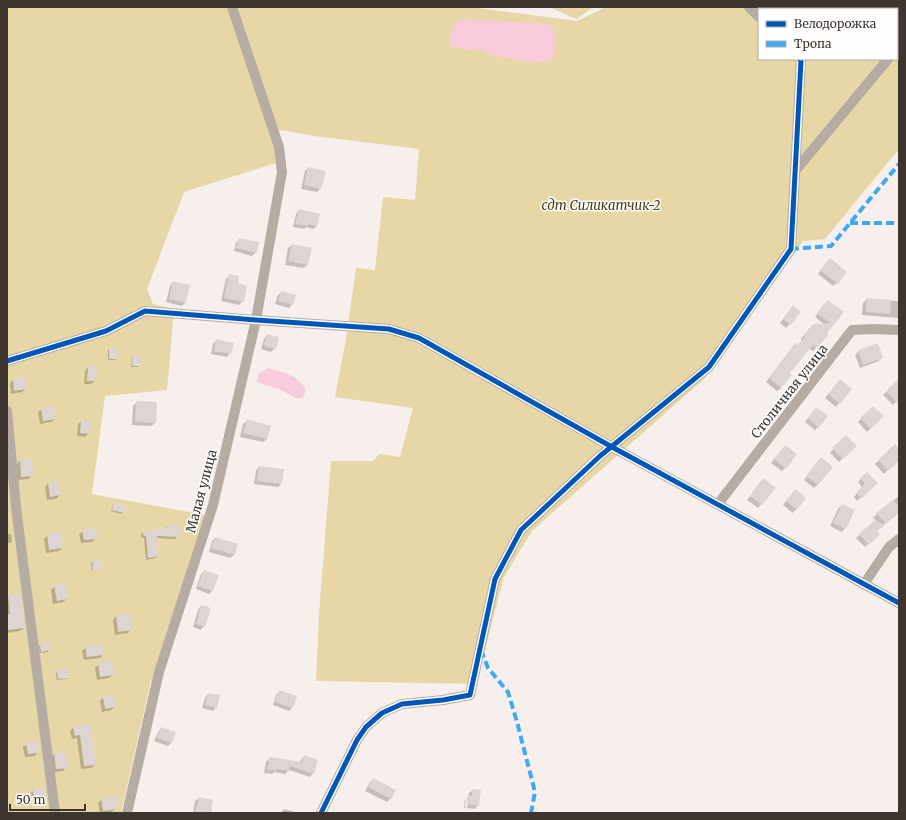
<svg xmlns="http://www.w3.org/2000/svg" width="906" height="820" viewBox="0 0 906 820" font-family="Merriweather,serif">
	<rect width="100%" height="100%" fill="#f7efeb"/>
	<g fill="#e7d7a6" fill-rule="evenodd">
		<path d="M 7,7 L 470,7 L 577,21 L 606,7 L 899,7 L 899,149 L 825,239 L 803,241 L 704,379 L 532,531 L 504,577 L 476,684 L 316,681 L 319,614 L 331,461 L 372,461 L 380,454 L 400,457 L 413,408 L 335,397 L 346,339 L 356,268 L 375,270 L 383,197 L 415,200 L 419,149 L 314,136 L 275,129 L 276,163 L 184,192 L 147,289 L 153,304 L 174,309 L 167,390 L 105,396 L 92,494 L 205,515 L 151,681 L 121,813 L 7,813 ZM 759,9 L 897,9 L 897,59 L 759,59 Z"/>
		<polygon points="549,7 594,7 576,19"/>
	</g>
	<g fill="#f8ccdc">
		<polygon points="461,19 548,24 552,27 554,30 556,39 554,53 551,59 548,61 538,62 526,61 517,61 510,58 493,56 488,54 483,50 479,49 468,50 451,47 449,43 451,32 456,22 458,21"/>
		<path d="M 268,368 C 284,373 299,375 306,391 L 302,398 L 295,398 L 281,390 L 257,382 L 258,374 Z"/>
	</g>
	<g fill="#0003">
		<polygon points="308,168 324,172 320,189 317,192 301,189 305,171"/>
		<polygon points="299,210 317,226 313,229 306,227 304,229 293,227 296,214"/>
		<polygon points="239,239 256,252 252,256 234,251 236,243"/>
		<polygon points="292,245 310,248 307,265 304,268 285,265 288,248"/>
		<polygon points="826,263 837,283 833,286 818,274"/>
		<polygon points="230,275 236,284 243,301 239,305 221,301 226,279"/>
		<polygon points="173,282 186,302 182,306 166,302 170,286"/>
		<polygon points="282,292 292,305 289,308 275,304 278,295"/>
		<polygon points="867,299 899,301 899,320 898,318 862,315 863,303"/>
		<polygon points="824,304 842,312 826,333 828,334 816,348 813,351 809,348 789,374 781,388 777,391 766,382 792,348 797,346 802,341 801,339 809,329 824,324 815,317"/>
		<polygon points="790,310 800,312 786,328 780,323"/>
		<polygon points="267,335 275,348 271,352 261,349 264,339"/>
		<polygon points="217,340 230,353 227,357 211,354 213,344"/>
		<polygon points="110,348 116,359 115,360 108,360 108,350"/>
		<polygon points="859,351 882,357 879,361 860,368 855,355"/>
		<polygon points="133,356 139,366 138,367 131,367 132,358"/>
		<polygon points="88,367 95,381 91,384 84,384 85,371"/>
		<polygon points="899,379 899,399 893,405 883,395"/>
		<polygon points="13,380 26,389 22,392 11,394 10,383"/>
		<polygon points="837,384 839,403 836,407 825,398"/>
		<polygon points="137,402 155,423 151,426 132,425 133,406"/>
		<polygon points="873,407 882,416 867,432 858,422"/>
		<polygon points="42,409 55,419 51,422 40,424 38,412"/>
		<polygon points="813,412 818,427 815,430 805,422"/>
		<polygon points="81,421 89,433 85,437 77,436 78,424"/>
		<polygon points="247,421 267,439 263,442 240,437 243,424"/>
		<polygon points="846,436 855,446 839,462 830,453"/>
		<polygon points="895,446 899,450 899,460 884,474 875,464"/>
		<polygon points="782,450 785,468 782,471 771,463"/>
		<polygon points="20,460 32,475 28,479 18,480 17,464"/>
		<polygon points="817,462 818,484 814,488 804,480"/>
		<polygon points="259,467 281,484 278,487 254,484 256,471"/>
		<polygon points="867,473 876,483 857,501 854,497 862,487 858,482"/>
		<polygon points="48,483 60,495 56,499 47,500 45,487"/>
		<polygon points="760,483 774,488 758,508 747,500"/>
		<polygon points="792,494 805,498 793,513 783,505"/>
		<polygon points="899,496 899,512 876,531 876,537 865,547 856,538 876,520 873,518 877,514"/>
		<polygon points="114,503 123,512 121,514 111,511 113,505"/>
		<polygon points="842,505 845,528 842,532 830,526 838,509"/>
		<polygon points="167,526 178,536 175,539 155,538 158,556 155,558 146,560 144,538 141,537 141,535 143,532 165,529"/>
		<polygon points="83,531 96,538 92,542 81,543 79,534"/>
		<polygon points="7,534 11,534 12,541 11,543 7,543"/>
		<polygon points="48,535 62,548 59,551 46,553 44,539"/>
		<polygon points="215,538 237,544 234,555 230,558 209,552 212,541"/>
		<polygon points="92,561 101,569 99,570 92,571 91,563"/>
		<polygon points="205,571 212,591 209,594 196,589 201,574"/>
		<polygon points="55,586 67,599 63,602 53,604 51,590"/>
		<polygon points="8,596 24,628 20,631 7,633 7,597"/>
		<polygon points="201,606 204,626 201,630 193,627 198,610"/>
		<polygon points="116,616 131,629 128,633 115,635 113,620"/>
		<polygon points="40,645 49,650 48,652 40,653 39,646"/>
		<polygon points="86,647 103,655 100,658 84,660 82,651"/>
		<polygon points="99,664 113,675 109,678 97,680 95,668"/>
		<polygon points="57,671 68,677 67,679 57,680 56,673"/>
		<polygon points="280,691 292,708 289,711 273,705 276,695"/>
		<polygon points="208,694 216,707 213,711 202,708 205,698"/>
		<polygon points="104,697 115,707 111,710 102,712 100,701"/>
		<polygon points="89,725 95,765 91,768 81,769 77,738 72,739 70,731 74,727"/>
		<polygon points="161,728 172,742 168,746 154,741 158,732"/>
		<polygon points="27,744 38,752 35,756 25,757 23,747"/>
		<polygon points="54,754 66,767 63,771 53,772 51,758"/>
		<polygon points="304,756 313,773 310,777 289,770 285,774 274,772 272,774 264,773 266,762 270,758 300,763 301,760"/>
		<polygon points="373,779 395,790 390,799 387,802 365,791 370,782"/>
		<polygon points="33,790 45,795 44,796 32,798 31,792"/>
		<polygon points="473,790 478,805 475,809 467,808 469,799 466,799 465,808 464,808 465,800 469,796 469,793"/>
		<polygon points="199,798 210,813 193,813 195,801"/>
		<polygon points="102,799 115,809 112,812 100,813 98,803"/>
		<polygon points="284,809 299,813 281,813"/>
	</g>
	<g fill="#ded5d3">
		<polygon points="308,167 326,171 321,189 304,185"/>
		<polygon points="299,209 320,214 317,226 308,224 308,226 295,224"/>
		<polygon points="239,238 259,242 257,253 236,248"/>
		<polygon points="292,244 312,248 308,265 288,261"/>
		<polygon points="830,258 847,272 838,284 820,270"/>
		<polygon points="229,274 239,276 238,283 247,286 244,302 224,298"/>
		<polygon points="173,281 190,285 186,303 169,299"/>
		<polygon points="281,291 296,295 293,305 278,301"/>
		<polygon points="867,298 891,300 890,314 866,312"/>
		<polygon points="828,300 844,312 827,333 829,334 817,348 813,345 790,373 792,375 781,388 769,378 795,343 797,345 805,337 804,335 813,324 830,323 817,313"/>
		<polygon points="793,305 801,312 791,325 783,319"/>
		<polygon points="267,334 279,337 276,349 264,346"/>
		<polygon points="216,339 234,343 231,354 214,351"/>
		<polygon points="878,343 883,358 863,365 858,350"/>
		<polygon points="109,347 118,348 117,359 109,359"/>
		<polygon points="133,355 141,356 140,366 132,366"/>
		<polygon points="88,366 97,367 96,381 87,381"/>
		<polygon points="25,377 27,389 14,391 13,379"/>
		<polygon points="899,378 899,405 886,391"/>
		<polygon points="840,379 852,389 840,404 828,394"/>
		<polygon points="136,401 157,402 156,423 135,422"/>
		<polygon points="54,406 56,419 43,421 41,408"/>
		<polygon points="873,406 884,416 871,429 860,418"/>
		<polygon points="816,407 828,416 819,428 808,418"/>
		<polygon points="247,419 271,426 267,439 243,433"/>
		<polygon points="81,420 91,421 90,434 80,433"/>
		<polygon points="846,435 857,446 843,459 832,448"/>
		<polygon points="895,444 899,449 899,461 888,471 878,460"/>
		<polygon points="785,445 797,454 786,469 774,459"/>
		<polygon points="821,457 833,467 818,485 806,476"/>
		<polygon points="32,458 33,476 21,477 20,459"/>
		<polygon points="259,466 284,469 282,484 257,481"/>
		<polygon points="867,472 878,483 862,498 856,493 865,483 860,478"/>
		<polygon points="763,478 776,488 762,505 750,496"/>
		<polygon points="59,481 61,495 50,497 48,482"/>
		<polygon points="795,489 806,498 797,510 786,501"/>
		<polygon points="893,500 899,507 899,513 886,524 876,513"/>
		<polygon points="114,502 125,505 124,513 112,510"/>
		<polygon points="842,504 855,510 846,529 833,523"/>
		<polygon points="875,520 885,525 877,531 880,534 869,545 859,534"/>
		<polygon points="167,525 179,525 179,537 157,536 157,538 156,538 159,556 148,558 146,536 143,535 143,531 167,528"/>
		<polygon points="96,528 97,539 84,540 82,530"/>
		<polygon points="61,532 63,548 49,550 47,534"/>
		<polygon points="215,537 238,544 235,555 211,548"/>
		<polygon points="101,559 102,569 93,571 92,560"/>
		<polygon points="204,570 219,575 213,591 198,586"/>
		<polygon points="66,584 68,599 57,601 54,585"/>
		<polygon points="20,593 25,628 8,630 7,614 10,614 8,595"/>
		<polygon points="201,605 211,608 205,627 196,624"/>
		<polygon points="130,613 132,630 118,632 116,615"/>
		<polygon points="49,642 50,650 41,652 40,644"/>
		<polygon points="103,644 104,655 87,657 85,646"/>
		<polygon points="112,661 114,675 100,677 98,663"/>
		<polygon points="68,669 69,678 58,679 57,670"/>
		<polygon points="279,690 297,696 293,708 275,702"/>
		<polygon points="208,693 220,695 217,708 205,705"/>
		<polygon points="114,695 116,707 105,709 103,697"/>
		<polygon points="90,724 96,765 84,766 80,735 75,736 73,726"/>
		<polygon points="161,727 176,732 172,743 157,738"/>
		<polygon points="38,741 39,753 28,754 26,743"/>
		<polygon points="66,752 68,768 56,769 54,753"/>
		<polygon points="304,755 318,760 314,774 290,766 289,771 277,769 276,771 267,770 270,757 302,762"/>
		<polygon points="373,778 396,790 391,799 368,787"/>
		<polygon points="45,788 46,795 34,797 32,789"/>
		<polygon points="472,789 481,790 479,806 467,804 468,795 472,796"/>
		<polygon points="119,796 116,809 103,811 101,798"/>
		<polygon points="199,797 213,800 211,813 195,813"/>
	</g>
	<g fill="none" stroke-linecap="round" stroke-linejoin="round">
		<g stroke="#b6aca3" stroke-width="10">
			<polyline points="749,7 759,17"/>
			<polyline points="781,9 782,7"/>
			<polyline points="897,49 899,46"/>
			<polyline points="795,171 888,59"/>
			<polyline points="7,361 106,331 145,311 256,320 389,329 419,338 612,447 899,603"/>
			<polyline points="7,411 16,507 55,813"/>
			<polyline points="718,504 852,330 873,329 899,330"/>
			<polyline points="864,584 889,547 899,539"/>
			<polyline points="127,813 159,672 213,505 256,320 282,172 279,147 232,7"/>
			<polyline points="321,813 357,740 366,727 382,713 402,704 443,700 470,695 495,579 521,530 600,456 709,367 791,249 801,61 799,59"/>
		</g>
		<g stroke="#3fa9f5" stroke-width="4" stroke-dasharray="8 4" stroke-linecap="butt">
			<polyline points="850,223 899,223"/>
			<polyline points="791,249 831,246 899,164"/>
			<polyline points="481,650 488,668 508,692 517,722 535,792 531,813"/>
		</g>
		<g stroke="#fefefe" stroke-width="8">
			<g id="cycleway">
				<polyline points="7,361 106,331 145,311 256,320 389,329 419,338 612,447 899,603"/>
				<polyline points="321,813 357,740 366,727 382,713 402,704 443,700 470,695 495,579 521,530 600,456 709,367 791,249 801,61 799,59"/>
			</g>
		</g>
		<use href="#cycleway" stroke="#0057b8" stroke-width="5"/>
	</g>
	<g text-anchor="middle" stroke-width="3" stroke-linejoin="round" paint-order="stroke">
		<g font-size="13" font-style="italic" fill="#473b10" stroke="#fefefe">
			<text x="601" y="210">сдт Силикатчик-2</text>
		</g>
		<g font-size="13" fill="#3e3430" stroke="#fefefe">
			<text transform="translate(789 391) rotate(-52)" y="5">Столичная улица</text>
			<text transform="translate(201 491) rotate(-75)" y="5">Малая улица</text>
		</g>
	</g>
	<rect width="906" height="820" fill="none" stroke="#3e3430" stroke-width="16"/>
	<rect x="758" y="8" width="140" height="52" fill="#fefefe" stroke="#b1adac"/>
	<rect x="766" y="21" width="20" height="6" fill="#0057b8" stroke="#b1adac"/>
	<text x="794" y="28" font-size="12" fill="#3e3430">Велодорожка</text>
	<rect x="766" y="41" width="20" height="6" fill="#3fa9f5" stroke="#b1adac"/>
	<text x="794" y="48" font-size="12" fill="#3e3430">Тропа</text>
	<path d="M10 804v6h75v-6" fill="none" stroke="#3e3430" stroke-width="2"/>
	<text x="16" y="804" font-size="12" fill="#3e3430" stroke="#fefefe" stroke-width="3" paint-order="stroke">50 m</text>
</svg>
